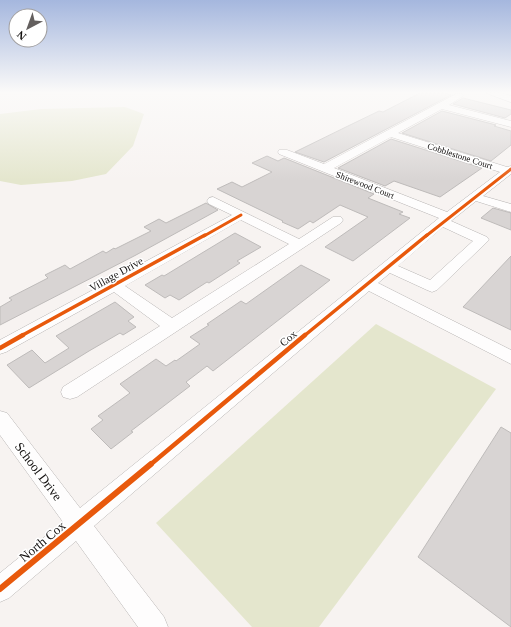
<svg xmlns="http://www.w3.org/2000/svg" width="511" height="627" viewBox="0 0 511 627" font-family="Georgia,serif">
	<rect width="100%" height="100%" fill="#f7f3f1"/>
	<g fill="#e4e6cd">
		<polygon points="125,107 144,114 133,146 106,174 72,181 21,185 0,181 0,114 41,109"/>
		<polygon points="376,324 496,389 319,627 252,627 156,523"/>
	</g>
	<g fill="#d8d4d3" stroke="#bebbba">
		<polygon points="420,93 445,93 451,95 324,162 295,152 348,126 379,111 383,112"/>
		<polygon points="463,98 511,110 511,114 505,118 453,104"/>
		<polygon points="442,111 496,125 494,126 511,131 511,145 491,161 402,133"/>
		<polygon points="391,139 482,168 440,197 394,181 385,186 338,168"/>
		<polygon points="267,156 278,161 284,158 374,194 368,198 403,212 399,214 410,218 353,261 325,247 368,217 340,205 313,223 310,221 298,229 282,222 283,221 217,189 232,182 242,187 272,172 252,163"/>
		<polygon points="206,203 218,210 136,255 0,325 0,307 12,300 9,298 48,278 45,275 65,265 70,269 103,251 106,253 114,248 115,249 151,231 144,227 159,219 166,223"/>
		<polygon points="493,208 511,213 511,230 481,218"/>
		<polygon points="235,233 261,247 237,261 240,263 209,283 207,282 179,300 170,295 165,298 145,285 162,275 164,276"/>
		<polygon points="511,256 511,330 463,307"/>
		<polygon points="301,265 330,280 213,371 207,366 186,382 190,386 131,431 133,432 111,449 91,429 103,420 98,416 130,393 120,384 156,359 166,366 175,360 176,361 200,344 190,337 209,325 207,324 241,301 246,304"/>
		<polygon points="115,302 134,317 128,321 136,327 123,335 120,333 89,351 29,388 7,365 32,350 45,363 69,348 56,336"/>
		<polygon points="501,427 511,433 511,627 418,557"/>
	</g>
	<g fill="none" stroke-linecap="round" stroke-linejoin="round">
		<g stroke="#b7b4b3" stroke-width="1">
			<g id="minor">
				<polygon points="486,93 501,93 511,96 511,102"/>
				<path d="M 456,94 L 462,94 L 463,96 L 449,105 L 511,121 L 511,127 L 442,109 L 398,133 L 507,167 L 511,166 L 511,174 L 483,196 L 511,204 L 511,212 L 476,201 L 451,221 L 487,237 L 489,240 L 437,290 L 432,292 L 427,290 L 390,273 L 378,283 L 511,350 L 511,364 L 369,291 L 94,526 L 164,617 L 168,627 L 138,627 L 76,541 L 9,598 L 0,602 L 0,573 L 63,522 L 0,435 L 0,411 L 7,413 L 80,508 L 439,218 L 279,154 L 278,152 L 279,150 L 287,150 L 324,164 ZM 391,137 L 500,172 L 447,212 L 334,168 ZM 443,227 L 473,241 L 430,280 L 398,266 Z"/>
				<path d="M 213,197 L 299,239 L 333,217 L 341,217 L 343,220 L 341,223 L 77,397 L 70,399 L 63,397 L 61,392 L 63,387 L 160,326 L 114,292 L 6,352 L 0,354 L 0,340 L 232,215 L 209,204 L 207,201 L 209,198 ZM 241,220 L 289,244 L 172,318 L 125,286 Z"/>
			</g>
		</g>
		<use href="#minor" fill="#fefdfd" fill-rule="evenodd"/>
		<g stroke="#fff" stroke-width="5">
			<g id="cycleway-far3">
				<polyline points="204,236 241,215"/>
				<polyline points="426,236 511,169"/>
			</g>
		</g>
		<g stroke="#fff" stroke-width="6">
			<g id="cycleway-far2">
				<polyline points="21,336 205,235"/>
				<polyline points="304,336 427,235"/>
			</g>
		</g>
		<g stroke="#fff" stroke-width="7">
			<g id="cycleway-far1">
				<polyline points="0,348 23,335"/>
				<polyline points="150,465 305,335"/>
			</g>
		</g>
		<g stroke="#fff" stroke-width="8">
			<polyline id="cycleway" points="0,589 151,464"/>
		</g>
		<use href="#cycleway-far3" stroke="#e8590c" stroke-width="3"/>
		<use href="#cycleway-far2" stroke="#e8590c" stroke-width="3.5"/>
		<use href="#cycleway-far1" stroke="#e8590c" stroke-width="4.5"/>
		<use href="#cycleway" stroke="#e8590c" stroke-width="6"/>
	</g>
	<linearGradient id="sky" x2="0" y2="1"><stop stop-color="#a5b7de"/><stop offset="0.51" stop-color="#fbfaf9"/><stop offset="1" stop-color="#fbfaf9" stop-opacity="0"/></linearGradient>
	<rect width="511" height="181" fill="url(#sky)"/>
	<g text-anchor="middle" stroke-width="3" stroke-linejoin="round" paint-order="stroke">
		<g font-size="9" fill="#13100f" stroke="#fff">
			<text transform="translate(460 156) rotate(18)" y="3">Cobblestone Court</text>
			<text transform="translate(365 185) rotate(21)" y="3">Shirewood Court</text>
		</g>
		<g font-size="11" fill="#13100f" stroke="#fff">
			<text transform="translate(116 274) rotate(-29)" y="4">Village Drive</text>
			<text transform="translate(288 338) rotate(-40)" y="4">Cox</text>
		</g>
		<g font-size="13" fill="#13100f" stroke="#fff">
			<text transform="translate(39 471) rotate(53)" y="5">School Drive</text>
			<text transform="translate(42 541) rotate(-40)" y="5">North Cox</text>
		</g>
	</g>
	<g transform="translate(28 28) rotate(221)"><circle r="19" fill="#ffffff" stroke="#a19f9f"/>
	<path d="M0-3L7 15L0 10L-7 15Z" fill="#635f5e"/>
	<text y="-6" font-size="11" font-weight="bold" text-anchor="middle" fill="#13100f">N</text>
	</g>
</svg>
